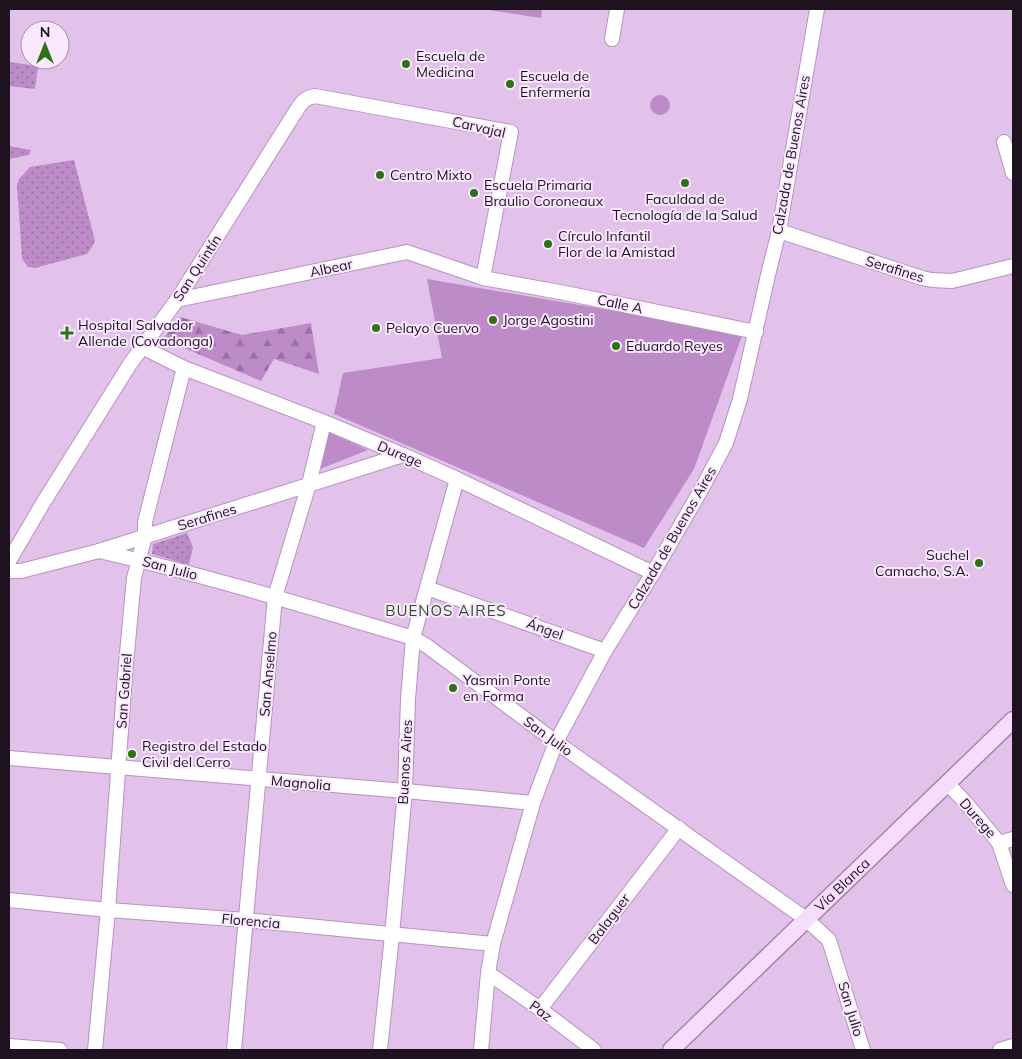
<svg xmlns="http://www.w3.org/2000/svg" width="1022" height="1059" viewBox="0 0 1022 1059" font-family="Mulish,sans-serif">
	<defs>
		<pattern id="forest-firs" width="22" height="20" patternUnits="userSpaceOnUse" patternTransform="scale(1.25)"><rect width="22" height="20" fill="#bc8bc8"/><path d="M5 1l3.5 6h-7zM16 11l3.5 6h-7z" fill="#9870a2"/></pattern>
		<pattern id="park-dots" width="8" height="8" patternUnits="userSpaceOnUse" patternTransform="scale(1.25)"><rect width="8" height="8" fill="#bc8bc8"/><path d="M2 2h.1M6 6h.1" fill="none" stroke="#9870a2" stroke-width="1.8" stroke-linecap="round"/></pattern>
	</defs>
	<rect width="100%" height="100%" fill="#e2c1eb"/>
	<g fill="#bc8bc8">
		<polygon points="482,9 542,9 541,18"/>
		<circle cx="660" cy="105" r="10"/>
		<polygon points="427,279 743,333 694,469 644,548 334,414 343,373 442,358"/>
		<polygon points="326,431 368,450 315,471"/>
	</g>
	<polygon fill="url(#forest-firs)" points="180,317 242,335 311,323 319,374 274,359 261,381 163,339"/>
	<g fill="url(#park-dots)">
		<polygon points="9,62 38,66 35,89 9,86"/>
		<polygon points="9,146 31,150 29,155 9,159"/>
		<polygon points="74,160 95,241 92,247 87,254 35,268 28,267 22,259 17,184 19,179 30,167"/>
		<polygon points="187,533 193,547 189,565 152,554 153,544"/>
	</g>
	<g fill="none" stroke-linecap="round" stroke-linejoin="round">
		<g stroke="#b594bd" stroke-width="16">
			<g id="minor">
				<polyline points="612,39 617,9"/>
				<polyline points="1004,142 1013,173"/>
				<polyline points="779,231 922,278 932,280 952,281 1013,266"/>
				<polyline points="177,300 407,252 483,278 565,293 756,332"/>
				<polyline points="142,347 184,368 324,422 403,455 457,479 653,573"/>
				<path d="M 99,551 C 205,575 309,607 413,638 L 427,646 L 556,742 L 806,919 L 829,940 L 863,1050"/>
				<path d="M 9,561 L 43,503 L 130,364 L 177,300 L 296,111 C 302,102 304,98 315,96 L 511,132 L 483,278"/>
				<polyline points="9,570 12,571 21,571 99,551 403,455"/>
				<polyline points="427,588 605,651"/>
				<polyline points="9,758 405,791 533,803"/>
				<polyline points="947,783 966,803 999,843 1013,885"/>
				<polyline points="999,843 1013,839"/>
				<polyline points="9,900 108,910 246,920 493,944"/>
				<polyline points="488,973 540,1009 594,1050"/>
				<polyline points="540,1009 679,828"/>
				<polyline points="9,1046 60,1050"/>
				<polyline points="95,1050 108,910 125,675 134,578 145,536 145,522 184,368"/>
				<polyline points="234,1050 275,597 309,484 324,422"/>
				<polyline points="380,1050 392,935 405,791 408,699 413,638 457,479"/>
				<polyline points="481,1050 488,973 493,944 533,803 556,742 605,651 653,573 701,490 726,443 740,399 768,275 779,231 817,9"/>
				<polyline points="1000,1050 1013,1046"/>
			</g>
		</g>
		<g stroke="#a587ad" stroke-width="19">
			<g id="major">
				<path id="s1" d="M 671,1050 L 1013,720"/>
			</g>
		</g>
		<use href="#minor" stroke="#fff" stroke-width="14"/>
		<use href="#major" stroke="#f5ddfb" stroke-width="16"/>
	</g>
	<g fill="#2d7314" stroke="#fae8fe" stroke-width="2">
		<circle cx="406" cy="64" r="5"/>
		<circle cx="510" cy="84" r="5"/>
		<circle cx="380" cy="175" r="5"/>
		<circle cx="685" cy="183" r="5"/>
		<circle cx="474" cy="193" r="5"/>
		<circle cx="548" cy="244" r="5"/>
		<circle cx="493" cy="320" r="5"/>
		<circle cx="376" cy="328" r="5"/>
		<path d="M64.5 325.5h5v5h5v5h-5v5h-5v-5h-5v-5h5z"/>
		<circle cx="616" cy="346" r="5"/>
		<circle cx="979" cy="563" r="5"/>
		<circle cx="453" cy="688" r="5"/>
		<circle cx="132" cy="754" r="5"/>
	</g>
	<g text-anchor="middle" stroke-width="4" stroke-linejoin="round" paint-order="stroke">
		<g font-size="14" fill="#1e1221" stroke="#fae8fe" text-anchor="start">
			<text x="416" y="61">Escuela de<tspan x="416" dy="16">Medicina</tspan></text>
			<text x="520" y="81">Escuela de<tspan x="520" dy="16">Enfermería</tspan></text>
			<text x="390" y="180">Centro Mixto</text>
			<text x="484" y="190">Escuela Primaria<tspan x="484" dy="16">Braulio Coroneaux</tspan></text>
			<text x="685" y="204" text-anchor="middle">Faculdad de<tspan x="685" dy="16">Tecnología de la Salud</tspan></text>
			<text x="558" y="241">Círculo Infantil<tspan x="558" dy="16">Flor de la Amistad</tspan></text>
			<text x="503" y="325">Jorge Agostini</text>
			<text x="78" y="330">Hospital Salvador<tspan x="78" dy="16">Allende (Covadonga)</tspan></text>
			<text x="386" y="333">Pelayo Cuervo</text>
			<text x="626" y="351">Eduardo Reyes</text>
			<text x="969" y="560" text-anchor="end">Suchel<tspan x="969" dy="16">Camacho, S.A.</tspan></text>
			<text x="463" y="685">Yasmin Ponte<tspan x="463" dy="16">en Forma</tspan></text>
			<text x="142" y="751">Registro del Estado<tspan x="142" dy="16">Civil del Cerro</tspan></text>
		</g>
		<g font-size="14" fill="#1e1221" stroke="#fae8fe">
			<text transform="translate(479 127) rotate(13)" y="5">Carvajal</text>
			<text transform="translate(791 155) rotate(-80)" y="5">Calzada de Buenos Aires</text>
			<text transform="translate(197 268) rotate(-57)" y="5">San Quintín</text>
			<text transform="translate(331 268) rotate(-12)" y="5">Albear</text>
			<text transform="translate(895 269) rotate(17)" y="5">Serafines</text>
			<text transform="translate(620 304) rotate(12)" y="5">Calle A</text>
			<text transform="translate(400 454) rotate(23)" y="5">Durege</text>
			<text transform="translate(207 517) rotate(-17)" y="5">Serafines</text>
			<text transform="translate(672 538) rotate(-60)" y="5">Calzada de Buenos Aires</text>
			<text transform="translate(170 568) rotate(15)" y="5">San Julio</text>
			<text transform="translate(545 629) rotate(20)" y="5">Ángel</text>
			<text transform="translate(268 674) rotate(-85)" y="5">San Anselmo</text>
			<text transform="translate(124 691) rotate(-86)" y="5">San Gabriel</text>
			<text transform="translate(548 736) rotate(36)" y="5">San Julio</text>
			<text transform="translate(405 762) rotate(-87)" y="5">Buenos Aires</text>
			<text transform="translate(301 783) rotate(5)" y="5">Magnolia</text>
			<text transform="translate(978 818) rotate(49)" y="5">Durege</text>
			<text dy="5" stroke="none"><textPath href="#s1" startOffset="238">Vía Blanca</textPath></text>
			<text transform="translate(609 919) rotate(-53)" y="5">Balaguer</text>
			<text transform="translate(251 921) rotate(5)" y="5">Florencia</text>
			<text transform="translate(851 1009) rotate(73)" y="5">San Julio</text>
			<text transform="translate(541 1011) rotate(36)" y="5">Paz</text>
		</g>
		<g font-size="15" letter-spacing="1" fill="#29551c" stroke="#fae8fe">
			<text x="446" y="616">BUENOS AIRES</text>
		</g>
	</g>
	<rect width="1022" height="1059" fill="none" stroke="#1e1221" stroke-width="20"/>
	<g transform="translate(45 45)"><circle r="24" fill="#fae8fe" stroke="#a292a6"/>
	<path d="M0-4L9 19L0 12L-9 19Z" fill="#2d7314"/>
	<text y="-8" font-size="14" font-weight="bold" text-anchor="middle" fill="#1e1221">N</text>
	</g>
</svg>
